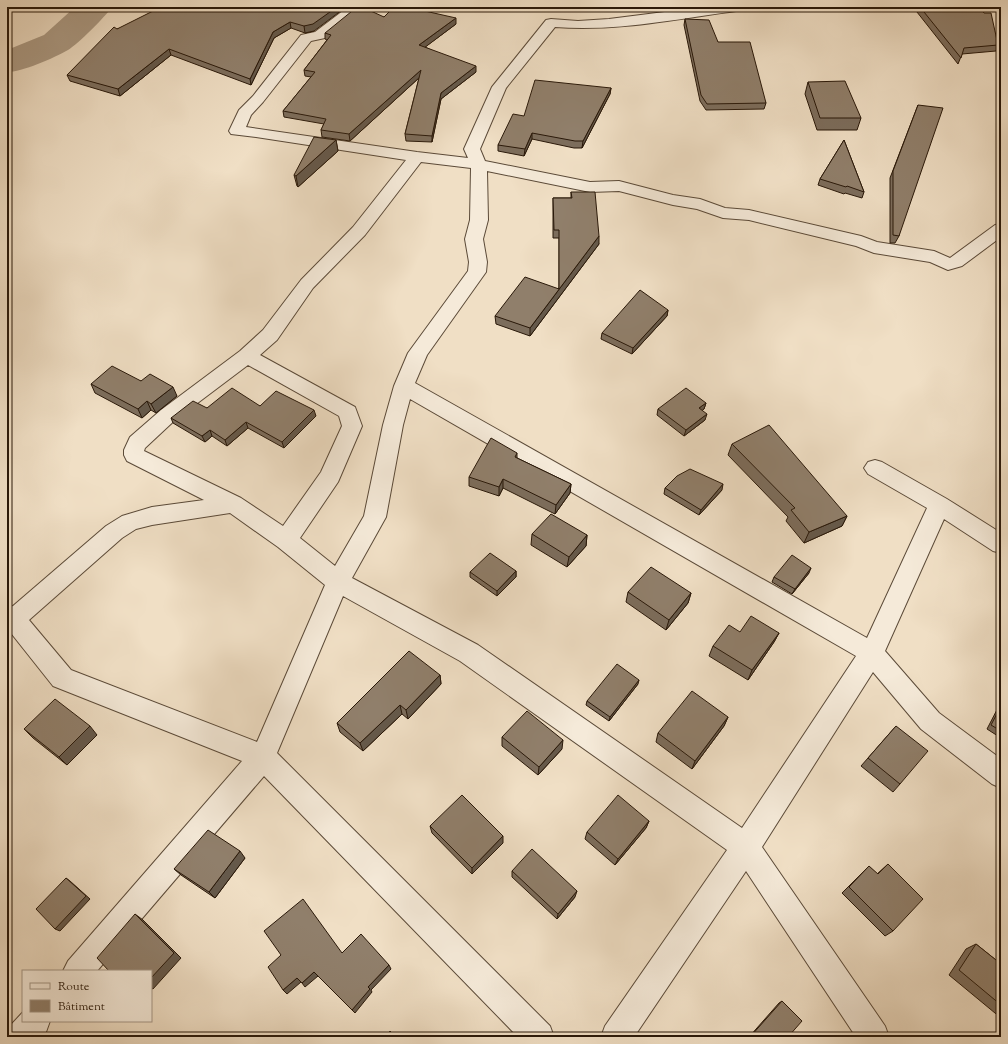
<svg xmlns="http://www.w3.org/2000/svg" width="1008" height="1044" viewBox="0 0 1008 1044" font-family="'Sorts Mill Goudy',serif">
	<rect width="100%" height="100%" fill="#f0dfc5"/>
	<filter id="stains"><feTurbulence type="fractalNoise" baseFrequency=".005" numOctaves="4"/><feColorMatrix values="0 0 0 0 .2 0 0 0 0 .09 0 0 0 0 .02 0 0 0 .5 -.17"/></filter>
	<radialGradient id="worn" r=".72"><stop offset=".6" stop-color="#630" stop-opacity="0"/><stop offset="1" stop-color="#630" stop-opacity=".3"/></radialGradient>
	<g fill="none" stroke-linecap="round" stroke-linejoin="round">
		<path fill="#ac9b85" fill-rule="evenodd" d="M 75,7 L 112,7 C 105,17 78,44 68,50 C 54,58 22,72 7,72 L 7,50 L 44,35 Z"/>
		<g stroke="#5b4a38" stroke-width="2">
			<g id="minor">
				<path d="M 348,7 L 363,7 L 325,38 L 311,41 L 263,102 L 251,115 L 246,127 L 417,152 L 468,158 L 464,149 L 492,87 L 546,20 L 551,19 L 578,21 L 609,19 L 704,7 L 743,7 L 741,10 L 736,11 C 677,19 614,32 555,27 L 506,88 L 480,149 L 485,161 L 590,182 L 619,181 L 673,195 L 700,199 L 725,208 L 749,210 L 861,236 L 877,242 L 934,251 L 950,258 L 995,225 L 1001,224 L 1001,237 L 962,266 L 948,270 L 930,262 L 874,253 L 856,246 L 749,220 L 723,218 L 697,209 L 673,205 L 619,191 L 590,192 L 487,171 L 488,220 L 483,239 L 487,262 L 486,272 L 427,355 L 415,383 L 867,638 L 927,508 L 868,474 L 864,468 L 868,462 L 875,460 L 882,462 L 947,499 L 1001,533 L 1001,553 L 993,551 L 944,519 L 885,651 L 939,713 L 1001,759 L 1001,788 L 992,784 L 921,729 L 873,672 L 762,847 L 885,1026 L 889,1037 L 856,1037 L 746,871 L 634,1037 L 601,1037 L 605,1026 L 727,850 L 460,661 L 343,596 L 277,753 L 550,1026 L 554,1037 L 518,1037 L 264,776 L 97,971 L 63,971 L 68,961 L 242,761 L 53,686 L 7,628 L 7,608 L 13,606 L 106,526 L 122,516 L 152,507 L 204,500 L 127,461 L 124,455 L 124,450 L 130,437 L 161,410 L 240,351 L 263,330 L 301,280 L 353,227 L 406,160 L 256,137 L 231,134 L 229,131 L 239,110 L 253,96 L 301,35 L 315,32 ZM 421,162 L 471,168 L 470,220 L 465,239 L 469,262 L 468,271 L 408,353 L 394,386 L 383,425 L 364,516 L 335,566 L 300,538 L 338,482 L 362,426 L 355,407 L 260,355 L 277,340 L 313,288 L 365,235 ZM 248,365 L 339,416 L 342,426 L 321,472 L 283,526 L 241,498 L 144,451 L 145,448 L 175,420 ZM 410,399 L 856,656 L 742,828 L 478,645 L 352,578 L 386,517 L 403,425 ZM 230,513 L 278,547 L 325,585 L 257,742 L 71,670 L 29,620 L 122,538 L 136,529 L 152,525 Z"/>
				<polygon points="23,1012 23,1021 50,1021 46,1032 41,1037 7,1037 10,1026"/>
			</g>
		</g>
		<use href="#minor" fill="#f5ead9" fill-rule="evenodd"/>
	</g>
	<g fill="#7c6d5c" stroke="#291809">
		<polygon points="298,7 314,31 305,33 291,28 274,38 251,85 171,55 120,96 70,81 67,75 117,29 225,10"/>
		<polygon points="913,7 980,7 998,45 996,51 962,54 958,64"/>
		<polygon points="384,17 456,24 425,47 476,72 441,99 432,142 406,141 405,134 419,78 350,141 322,137 321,130 324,124 284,117 283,111 311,77 305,76 304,70 327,40 325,39 325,33"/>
		<polygon points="685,19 718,42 766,103 764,109 706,110 700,101 684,25"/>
		<polygon points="808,82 861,118 857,130 817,130 805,94"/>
		<polygon points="611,88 610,94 582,148 574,148 532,139 524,156 498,151 498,145 524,116"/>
		<polygon points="918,105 899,236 895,243 890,243 890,178"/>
		<polygon points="336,140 338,151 298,187 297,186 294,175"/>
		<polygon points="844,140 864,192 862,198 845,193 844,194 818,185 820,179"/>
		<polygon points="571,192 599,244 530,336 496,324 495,316 559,288 559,238 553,238 553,198 571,198"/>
		<polygon points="668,310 667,316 632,354 601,339 602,333"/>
		<polygon points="141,381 177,396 156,413 151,410 142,418 95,393 91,384"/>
		<polygon points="706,403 704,409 702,410 705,420 684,436 657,415 658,409"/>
		<polygon points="260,406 316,416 284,448 248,428 227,446 212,436 205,442 173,423 171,418 207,408"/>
		<polygon points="732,444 847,516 842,526 804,543 786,521 788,517 728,455"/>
		<polygon points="517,453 517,458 571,484 570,493 555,514 503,488 499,496 469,486 469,477"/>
		<polygon points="665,488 722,490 699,515 664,494"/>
		<polygon points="532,534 587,535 586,546 567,567 531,545"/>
		<polygon points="516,571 516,577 497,596 470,577 470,572"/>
		<polygon points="809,573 792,594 772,582 774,577"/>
		<polygon points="628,592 691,593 688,603 666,630 626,602"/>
		<polygon points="779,633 774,642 748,680 709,656 713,646"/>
		<polygon points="440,675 441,684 408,719 402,714 363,751 340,732 337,723"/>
		<polygon points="638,684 609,721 586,705 587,701"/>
		<polygon points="1001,702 1001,738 987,729"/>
		<polygon points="728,717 724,726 692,769 656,742 658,733"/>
		<polygon points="896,726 900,784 893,792 861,766"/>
		<polygon points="24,729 97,735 67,765 33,738"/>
		<polygon points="502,737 562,749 538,775 502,746"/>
		<polygon points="649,821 646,828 615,865 585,839 587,832"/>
		<polygon points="430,826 503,843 472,874 432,833"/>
		<polygon points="245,858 215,898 181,875 174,869"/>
		<polygon points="888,864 893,931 885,936 842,893 869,866 877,874"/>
		<polygon points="512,871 575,897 557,919 512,877"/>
		<polygon points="976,944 1001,964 1001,1018 949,975 966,949"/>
		<polygon points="782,1001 788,1037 749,1037 779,1003"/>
	</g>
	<g fill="#65594b" stroke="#291809">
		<polygon points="337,7 346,7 314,31 305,33 304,26"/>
		<polygon points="456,18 456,24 420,51 419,45"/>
		<polygon points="290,22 291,28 274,38 251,85 250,79 273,32"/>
		<polygon points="169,49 171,55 120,96 118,89"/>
		<polygon points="476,66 476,72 441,99 432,142 432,136 441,93"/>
		<polygon points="421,70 421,76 350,141 349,134"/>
		<polygon points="611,88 610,94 582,148 583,141"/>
		<polygon points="532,133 532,139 524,156 525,149"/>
		<polygon points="336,140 338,151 298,187 296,176"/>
		<polygon points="599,236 599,244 530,336 530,328"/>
		<polygon points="668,310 667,316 632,354 633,348"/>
		<polygon points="173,387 177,396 156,413 151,404"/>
		<polygon points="147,401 151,410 142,418 138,409"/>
		<polygon points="706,403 704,409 698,414 699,408"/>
		<polygon points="314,410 316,416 284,448 282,442"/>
		<polygon points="707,414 705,420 684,436 686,430"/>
		<polygon points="246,422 248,428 227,446 225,440"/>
		<polygon points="210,430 212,436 205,442 202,436"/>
		<polygon points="503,479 503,488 499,496 499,487"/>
		<polygon points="571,484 570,493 555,514 556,505"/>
		<polygon points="723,484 722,490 699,515 701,510"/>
		<polygon points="847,516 842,526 804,543 809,532"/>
		<polygon points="587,535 586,546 567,567 569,557"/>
		<polygon points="811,568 809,573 792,594 795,589"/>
		<polygon points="516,571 516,577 497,596 497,591"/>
		<polygon points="691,593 688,603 666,630 669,620"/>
		<polygon points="779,633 774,642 748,680 752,670"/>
		<polygon points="440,675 441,684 408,719 406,710"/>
		<polygon points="7,680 9,682 7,685"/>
		<polygon points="639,680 638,684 609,721 610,717"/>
		<polygon points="400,705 402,714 363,751 360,743"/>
		<polygon points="728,717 724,726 692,769 695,761"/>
		<polygon points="90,726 97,735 67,765 59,757"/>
		<polygon points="563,740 562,749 538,775 539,767"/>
		<polygon points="649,821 646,828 615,865 618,859"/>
		<polygon points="503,836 503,843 472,874 472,868"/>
		<polygon points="240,851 245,858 215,898 209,892"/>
		<polygon points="66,878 70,881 90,899 60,931 55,929"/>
		<polygon points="577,891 575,897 557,919 558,914"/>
		<polygon points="135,914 143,920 181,958 153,989 151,988 151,978"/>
		<polygon points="389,965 391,969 371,990 372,992 355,1013 352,1010 368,987"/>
		<polygon points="314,972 318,976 305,987 302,983"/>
		<polygon points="297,978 301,982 287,994 283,990"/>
	</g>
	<g fill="#907f6b" stroke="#291809">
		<polygon points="161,7 218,7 225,10 231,7 298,7 301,9 305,7 337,7 313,24 304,26 290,22 273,32 250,79 169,49 118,89 67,75 114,27 117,29"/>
		<polygon points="357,7 362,7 384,17 394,7 407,7 456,18 419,45 476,66 441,93 432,136 405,134 421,70 349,134 321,130 326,119 283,111 315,72 304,70 331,35 325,33"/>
		<polygon points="920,7 980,7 984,13 991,13 998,45 964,48 961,58"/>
		<polygon points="685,19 709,20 718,42 750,42 766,103 707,104 701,95"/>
		<polygon points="535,80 611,88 583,141 575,141 532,133 525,149 498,145 513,114 524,116"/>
		<polygon points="845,81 861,118 820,118 808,82"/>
		<polygon points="918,105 943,108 899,236 893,235 893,171"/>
		<polygon points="314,137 336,140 296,176 294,175"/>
		<polygon points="844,140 864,192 847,186 846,187 820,179"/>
		<polygon points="571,192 595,192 599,236 530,328 495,316 525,277 559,289 559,230 554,230 553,198 572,198"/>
		<polygon points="640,290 668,310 633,348 602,333"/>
		<polygon points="112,366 141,381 150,374 173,387 151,404 147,401 138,409 91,384"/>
		<polygon points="232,388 260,406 276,391 314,410 282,442 246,422 225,440 210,430 202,436 171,418 193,401 207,408"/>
		<polygon points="686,388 706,403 699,408 707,414 686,430 658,409"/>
		<polygon points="769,425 847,516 809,532 791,510 795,508 732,444"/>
		<polygon points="491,438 517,453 515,457 571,484 556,505 503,479 499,487 469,477"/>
		<polygon points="690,469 723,484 701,510 665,488 677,476"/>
		<polygon points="551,514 587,535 569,557 532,534"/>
		<polygon points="490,553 516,571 497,591 470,572"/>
		<polygon points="792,555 811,568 795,589 774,577"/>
		<polygon points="651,567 691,593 669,620 628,592"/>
		<polygon points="751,616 779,633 752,670 713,646 729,625 740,632"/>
		<polygon points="409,651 440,675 406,710 400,705 360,743 337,723"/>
		<polygon points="617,664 639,680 610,717 587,701"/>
		<polygon points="692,691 728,717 695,761 658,733"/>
		<polygon points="55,699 90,726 59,757 24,729"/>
		<polygon points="1001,706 1001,731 991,725"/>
		<polygon points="527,711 563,740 539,767 502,737"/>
		<polygon points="896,726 928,751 900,784 868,758"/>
		<polygon points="462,795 503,836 472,868 430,826"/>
		<polygon points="618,795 649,821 618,859 587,832"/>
		<polygon points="208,830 240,851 209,892 174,869"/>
		<polygon points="532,849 577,891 558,914 512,871"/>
		<polygon points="888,864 923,899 893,931 849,887 869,866 878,874"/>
		<polygon points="66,878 86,896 55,929 36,909"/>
		<polygon points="303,899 342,953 361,934 389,965 368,987 370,989 352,1010 314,972 302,983 297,978 283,990 268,967 281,955 264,931"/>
		<polygon points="135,914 174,953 151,978 151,971 131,971 130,970 129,971 109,971 97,958"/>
		<polygon points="976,944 1001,964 1001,1005 959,970"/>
		<polygon points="782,1001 802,1021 788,1037 750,1037"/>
		<polygon points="390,1031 396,1037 386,1037"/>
	</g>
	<rect width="1008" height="1044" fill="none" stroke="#f0dfc5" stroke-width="24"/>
	<rect x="8" y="8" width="992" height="1028" fill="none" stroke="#291809" stroke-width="2"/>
	<rect x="12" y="12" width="984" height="1020" fill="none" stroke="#291809"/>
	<rect x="22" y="970" width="130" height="52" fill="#f5ead9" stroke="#a39686"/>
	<rect x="30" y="983" width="20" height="6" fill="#f5ead9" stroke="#a39686"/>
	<text x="58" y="990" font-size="12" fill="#291809">Route</text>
	<rect x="30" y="1000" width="20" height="12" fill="#907f6b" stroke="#a39686"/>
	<text x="58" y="1010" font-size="12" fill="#291809">Bâtiment</text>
	<rect width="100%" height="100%" filter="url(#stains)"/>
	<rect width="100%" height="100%" fill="url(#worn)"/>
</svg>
